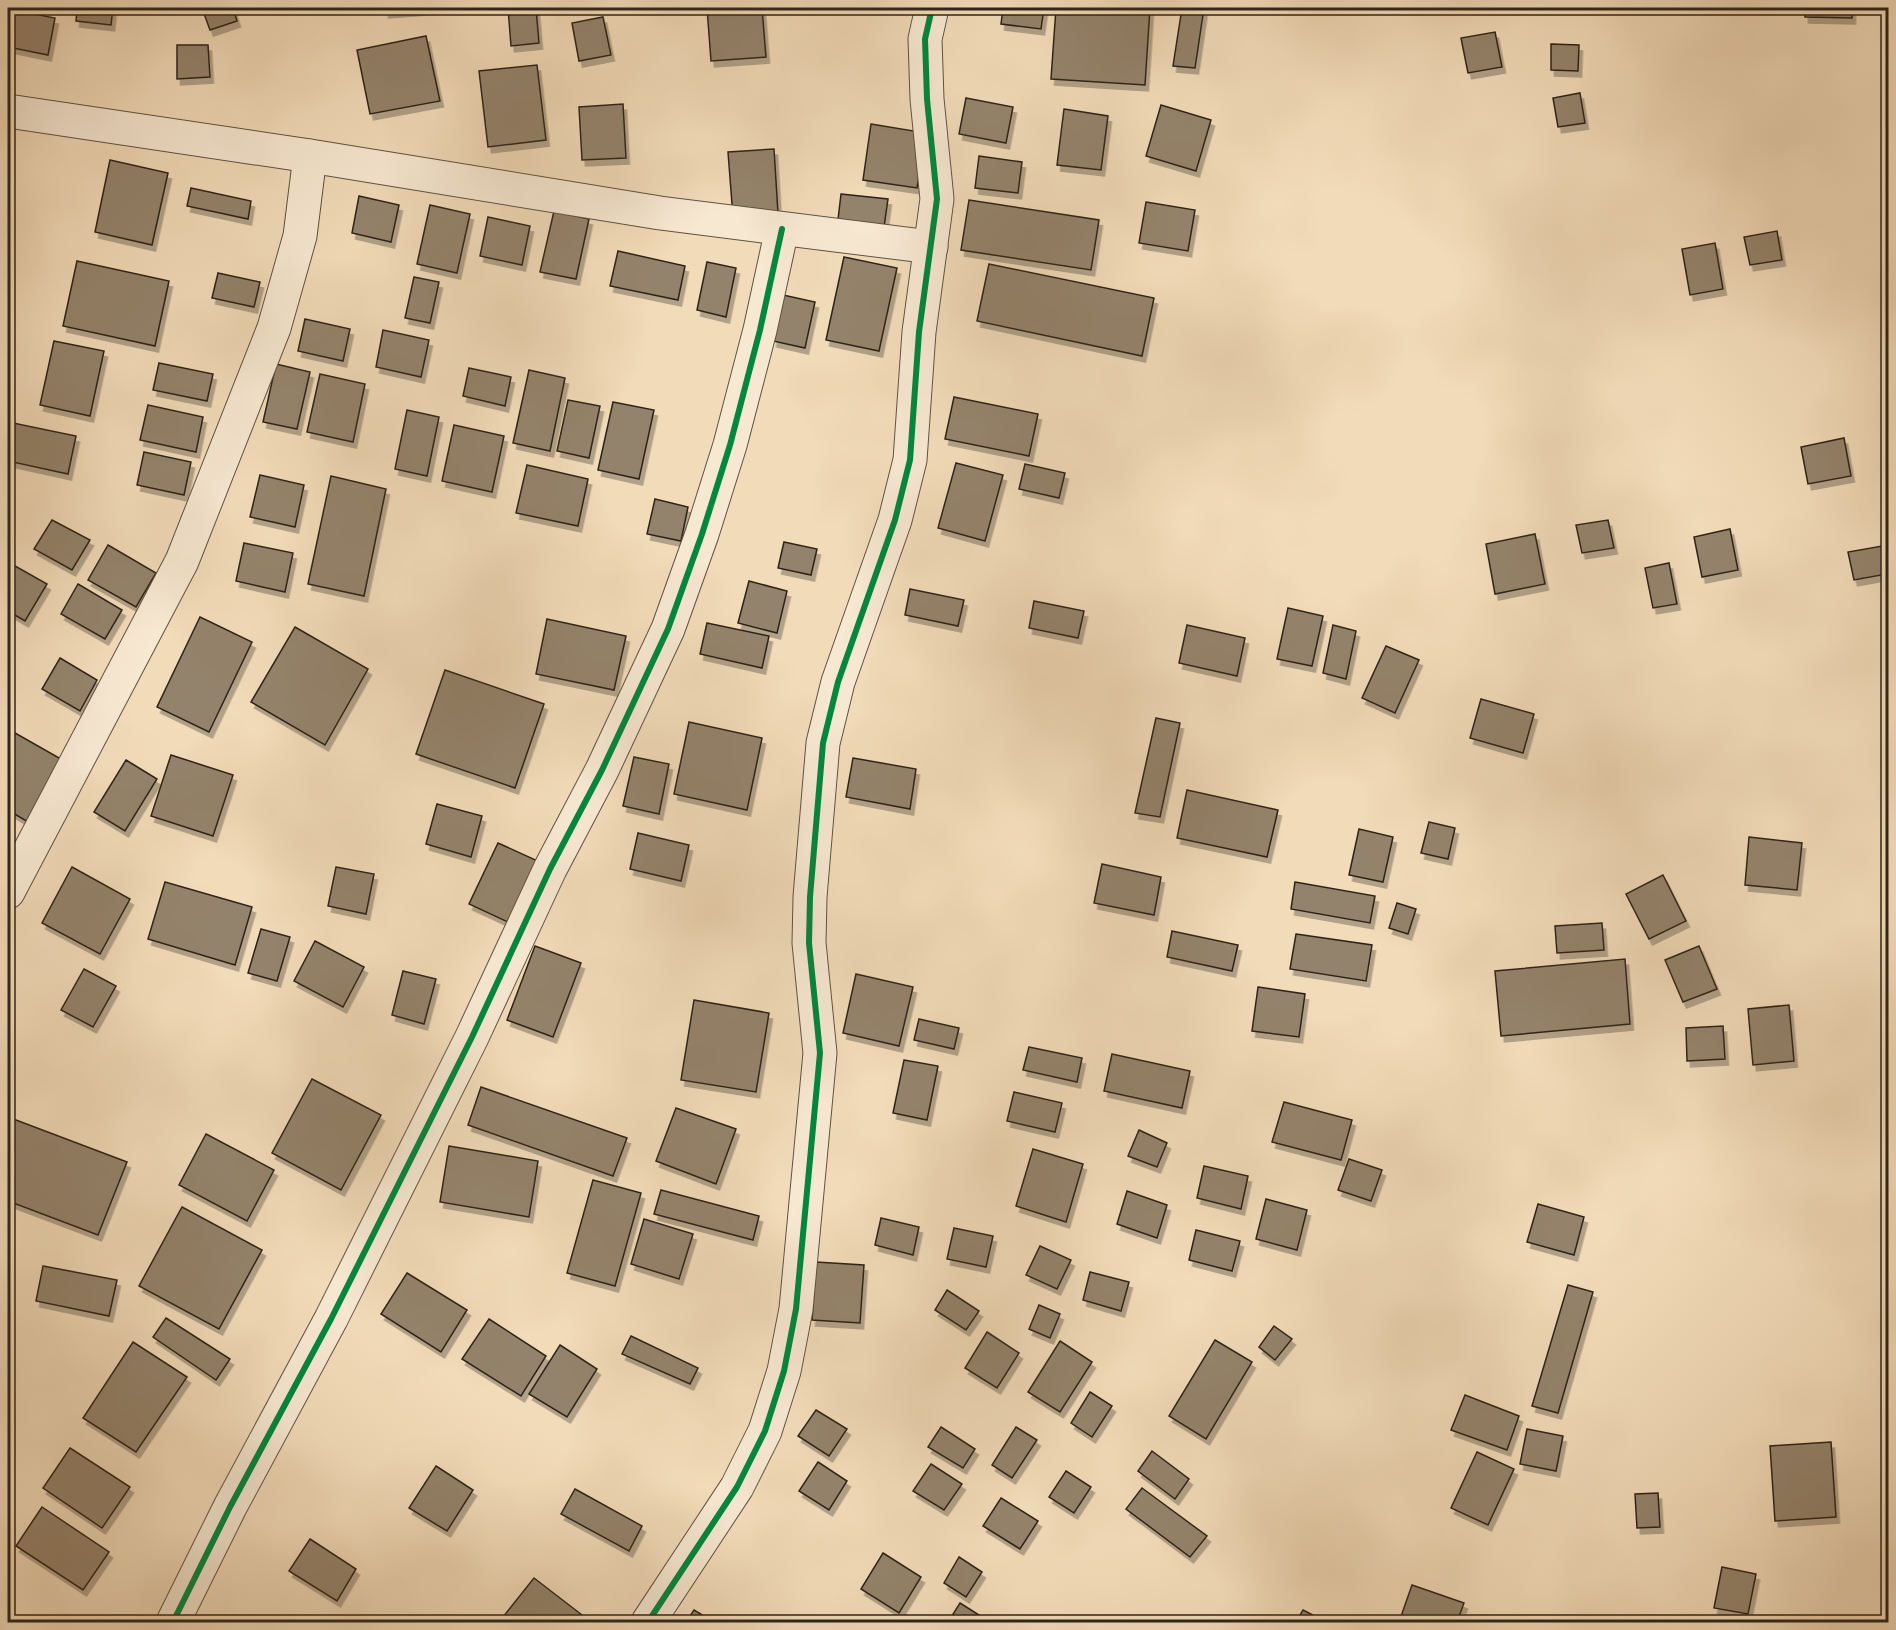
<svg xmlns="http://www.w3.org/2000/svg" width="1896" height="1630" viewBox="0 0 1896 1630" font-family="'EB Garamond',serif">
	<defs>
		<filter id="shadow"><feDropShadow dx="3.5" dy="6" stdDeviation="0" flood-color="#0004"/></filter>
	</defs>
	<rect width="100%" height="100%" fill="#f2dbb9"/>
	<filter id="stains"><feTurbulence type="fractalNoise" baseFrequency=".00333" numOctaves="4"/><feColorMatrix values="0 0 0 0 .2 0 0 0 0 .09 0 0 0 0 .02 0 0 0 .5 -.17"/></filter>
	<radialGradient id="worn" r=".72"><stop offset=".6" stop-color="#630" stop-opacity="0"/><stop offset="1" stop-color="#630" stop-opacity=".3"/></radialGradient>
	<g fill="#94836c" stroke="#2e2419" stroke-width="1.5" filter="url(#shadow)">
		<polygon points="77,8 113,8 111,25 76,21"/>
		<polygon points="202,8 233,8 237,21 210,30"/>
		<polygon points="385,8 437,8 385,12"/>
		<polygon points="508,8 536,8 539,43 511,46"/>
		<polygon points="707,8 762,8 766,57 711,61"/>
		<polygon points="1003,8 1044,8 1041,29 1001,24"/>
		<polygon points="1056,8 1150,8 1145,85 1051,79"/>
		<polygon points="1182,8 1204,8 1195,68 1173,66"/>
		<polygon points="1805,8 1852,8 1852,18 1805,17"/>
		<polygon points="8,9 55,18 48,55 8,47"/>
		<polygon points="603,17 611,55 579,61 572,23"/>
		<polygon points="1495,32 1502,67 1468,73 1461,38"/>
		<polygon points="426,36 440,101 370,114 357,50"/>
		<polygon points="1551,44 1579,45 1578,71 1551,70"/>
		<polygon points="177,45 208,45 210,77 177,79"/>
		<polygon points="537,65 546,140 488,147 479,71"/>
		<polygon points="1580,93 1585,123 1558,127 1553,98"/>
		<polygon points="966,98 1013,107 1006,143 959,134"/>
		<polygon points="623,104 626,158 582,160 579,107"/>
		<polygon points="1161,105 1211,120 1196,171 1146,156"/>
		<polygon points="1064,109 1108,116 1101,170 1057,165"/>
		<polygon points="871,124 926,133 917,188 863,180"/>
		<polygon points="774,149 778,213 733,217 728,152"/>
		<polygon points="979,156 1022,162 1018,193 975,188"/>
		<polygon points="110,160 168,173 152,245 95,232"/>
		<polygon points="191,188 251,201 248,219 187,206"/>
		<polygon points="841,194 888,199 883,234 837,228"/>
		<polygon points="359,196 399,205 391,242 352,233"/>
		<polygon points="969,200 1099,220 1091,270 961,250"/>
		<polygon points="1146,202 1195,210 1188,251 1139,243"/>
		<polygon points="430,205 470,214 457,273 417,264"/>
		<polygon points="554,211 589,219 576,279 540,272"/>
		<polygon points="488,217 530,226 522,265 480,256"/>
		<polygon points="1777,231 1782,260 1750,265 1744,237"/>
		<polygon points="1715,243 1723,289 1690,295 1682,249"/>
		<polygon points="618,251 685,266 678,300 610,286"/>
		<polygon points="844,257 897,268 879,351 826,340"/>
		<polygon points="77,261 169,281 155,346 63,326"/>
		<polygon points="707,262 736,268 726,317 697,310"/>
		<polygon points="989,264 1154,298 1142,356 977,321"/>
		<polygon points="218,273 260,282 254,307 212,298"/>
		<polygon points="414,277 439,282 430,323 405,318"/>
		<polygon points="783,295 815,302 805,348 773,341"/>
		<polygon points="305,319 350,329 343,361 298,351"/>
		<polygon points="383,330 429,340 421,377 376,367"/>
		<polygon points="54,341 104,351 90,416 40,405"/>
		<polygon points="159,363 213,374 207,401 153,390"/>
		<polygon points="276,364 310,372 297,429 263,422"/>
		<polygon points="469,368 511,377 505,406 463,396"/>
		<polygon points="529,370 565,378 550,451 513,443"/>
		<polygon points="320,374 365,384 353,442 307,432"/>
		<polygon points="954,397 1038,414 1029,456 945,439"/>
		<polygon points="568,400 600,406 589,458 557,451"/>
		<polygon points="613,402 654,410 639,479 598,470"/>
		<polygon points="148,405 203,417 196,452 140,440"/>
		<polygon points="407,410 439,417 427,476 395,469"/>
		<polygon points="13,423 76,436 68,474 8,461 8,448"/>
		<polygon points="454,425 504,436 492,492 442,481"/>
		<polygon points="1844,438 1851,476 1808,484 1801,447"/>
		<polygon points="144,452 191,462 184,495 137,485"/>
		<polygon points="956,463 1003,475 985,541 938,528"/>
		<polygon points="1025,464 1065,473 1059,498 1019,489"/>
		<polygon points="527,465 588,479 578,526 516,513"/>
		<polygon points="260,475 304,485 295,527 250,517"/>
		<polygon points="331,476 386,489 364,596 308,584"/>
		<polygon points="655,499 688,507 681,541 647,534"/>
		<polygon points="52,520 90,540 72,570 34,549"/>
		<polygon points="1608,520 1614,548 1582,553 1576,525"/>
		<polygon points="1730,529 1738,570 1702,577 1694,537"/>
		<polygon points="1535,534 1545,584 1495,594 1486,544"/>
		<polygon points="784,542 817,549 811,575 778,568"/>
		<polygon points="244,543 293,553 285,592 236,581"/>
		<polygon points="108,545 156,573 136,607 88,580"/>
		<polygon points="1882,546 1887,574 1854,580 1848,552"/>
		<polygon points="8,562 47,584 25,621 8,611"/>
		<polygon points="1669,563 1677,604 1653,608 1645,568"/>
		<polygon points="749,581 787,591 777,633 738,623"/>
		<polygon points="78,584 122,610 105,639 61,614"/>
		<polygon points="910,589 964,600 958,626 905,615"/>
		<polygon points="1034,601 1084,611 1078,638 1029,628"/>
		<polygon points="1288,608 1323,616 1312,666 1277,659"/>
		<polygon points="200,617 252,642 209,732 157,707"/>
		<polygon points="547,619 626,636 614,690 536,674"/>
		<polygon points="707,623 769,636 762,668 700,654"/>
		<polygon points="1187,625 1245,638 1237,676 1179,663"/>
		<polygon points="1333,625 1356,631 1346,679 1323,673"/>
		<polygon points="295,627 368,669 325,745 251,702"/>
		<polygon points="1386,646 1419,660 1395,713 1362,698"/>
		<polygon points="60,658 97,680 80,711 42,689"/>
		<polygon points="445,670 544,704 515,788 416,754"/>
		<polygon points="1481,699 1534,714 1523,753 1470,738"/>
		<polygon points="1156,718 1180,723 1160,817 1135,813"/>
		<polygon points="689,722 762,738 747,810 674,794"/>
		<polygon points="8,729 68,763 33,825 8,810"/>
		<polygon points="171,755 233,775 213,836 151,816"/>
		<polygon points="634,757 669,764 659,814 623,806"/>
		<polygon points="853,758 916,769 910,809 846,797"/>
		<polygon points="126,760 157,779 125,831 94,812"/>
		<polygon points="1187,790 1278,810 1267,857 1177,838"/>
		<polygon points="437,804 482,816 471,857 426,844"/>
		<polygon points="1429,822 1455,828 1448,859 1421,853"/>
		<polygon points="1359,829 1393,837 1383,882 1349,875"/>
		<polygon points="638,833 689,845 681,881 630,869"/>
		<polygon points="1749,837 1802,843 1797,890 1745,885"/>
		<polygon points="498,843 540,862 510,923 469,904"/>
		<polygon points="1102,864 1161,877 1154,915 1094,903"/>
		<polygon points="72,867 130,899 100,954 42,923"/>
		<polygon points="336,867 374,874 366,914 328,906"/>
		<polygon points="1663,875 1686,921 1649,939 1626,894"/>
		<polygon points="165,882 252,907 235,965 148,939"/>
		<polygon points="1295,882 1375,896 1370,923 1291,909"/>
		<polygon points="1397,903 1416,909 1408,934 1389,928"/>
		<polygon points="1602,923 1604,950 1557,953 1555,926"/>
		<polygon points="261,929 290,937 277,981 248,973"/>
		<polygon points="1172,931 1238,945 1232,971 1167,957"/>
		<polygon points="1296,934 1372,945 1366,981 1290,969"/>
		<polygon points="315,941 364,967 343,1007 294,981"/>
		<polygon points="535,946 581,963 553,1037 507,1020"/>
		<polygon points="1699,946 1717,989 1683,1002 1665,960"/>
		<polygon points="1625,959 1630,1024 1501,1036 1495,971"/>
		<polygon points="84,969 116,986 93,1027 61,1010"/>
		<polygon points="403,971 436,979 424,1024 392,1015"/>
		<polygon points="856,974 913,987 899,1046 843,1033"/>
		<polygon points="1258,987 1305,994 1299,1037 1252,1031"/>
		<polygon points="694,1000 769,1013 756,1092 681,1080"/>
		<polygon points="1789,1005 1794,1061 1753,1065 1748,1009"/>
		<polygon points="919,1019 959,1028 954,1049 914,1040"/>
		<polygon points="1723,1026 1725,1059 1687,1061 1686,1028"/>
		<polygon points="1029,1047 1082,1058 1077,1082 1023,1070"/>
		<polygon points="1112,1054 1190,1071 1182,1108 1104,1091"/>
		<polygon points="904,1060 938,1066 927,1120 893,1113"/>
		<polygon points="312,1079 381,1115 341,1190 272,1153"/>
		<polygon points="481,1087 627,1138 613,1176 468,1125"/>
		<polygon points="1014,1092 1062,1103 1055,1132 1007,1121"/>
		<polygon points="1284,1102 1352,1120 1341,1160 1272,1142"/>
		<polygon points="676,1108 736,1129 716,1184 656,1161"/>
		<polygon points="8,1117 127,1162 98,1235 8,1201"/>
		<polygon points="1139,1130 1167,1143 1157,1167 1128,1156"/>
		<polygon points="206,1134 274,1170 247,1221 179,1185"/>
		<polygon points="449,1146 538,1161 529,1217 440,1202"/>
		<polygon points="1033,1149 1083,1164 1066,1222 1016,1206"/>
		<polygon points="1349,1159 1382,1170 1371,1201 1338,1190"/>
		<polygon points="1204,1166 1248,1176 1241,1209 1197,1198"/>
		<polygon points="593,1180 641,1193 615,1286 567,1273"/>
		<polygon points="661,1190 759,1216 753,1240 654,1214"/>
		<polygon points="1127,1191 1167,1205 1157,1238 1117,1224"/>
		<polygon points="1266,1199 1307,1210 1297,1250 1256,1239"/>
		<polygon points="1538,1204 1584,1217 1574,1255 1527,1242"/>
		<polygon points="182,1207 262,1250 219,1329 139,1286"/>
		<polygon points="881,1218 919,1227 913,1255 875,1245"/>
		<polygon points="644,1219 693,1234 679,1279 631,1264"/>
		<polygon points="954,1228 993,1236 986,1267 947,1259"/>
		<polygon points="1196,1230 1240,1241 1232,1271 1189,1260"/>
		<polygon points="1040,1246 1071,1260 1057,1289 1026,1275"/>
		<polygon points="816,1262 864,1265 860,1323 812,1320"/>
		<polygon points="43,1266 117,1280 109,1316 36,1301"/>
		<polygon points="1090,1272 1129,1282 1121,1311 1083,1300"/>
		<polygon points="407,1273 467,1310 441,1352 381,1314"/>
		<polygon points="1568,1285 1593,1292 1558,1413 1532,1406"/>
		<polygon points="947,1290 979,1311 966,1330 935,1310"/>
		<polygon points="1039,1305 1060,1314 1050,1338 1029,1329"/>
		<polygon points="166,1318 230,1359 216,1380 153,1337"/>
		<polygon points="489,1319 546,1356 521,1396 462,1359"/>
		<polygon points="1274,1326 1292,1339 1275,1360 1259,1347"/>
		<polygon points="987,1332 1019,1353 997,1388 965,1368"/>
		<polygon points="631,1336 698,1368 690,1384 622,1354"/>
		<polygon points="1215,1340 1252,1362 1206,1439 1169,1416"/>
		<polygon points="1060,1341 1092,1362 1060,1412 1028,1392"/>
		<polygon points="133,1342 187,1377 136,1452 83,1418"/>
		<polygon points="560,1345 597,1369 567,1417 529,1394"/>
		<polygon points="1090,1392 1112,1406 1092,1437 1071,1423"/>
		<polygon points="1465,1395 1519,1416 1507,1450 1451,1430"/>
		<polygon points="816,1410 847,1429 829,1456 798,1436"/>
		<polygon points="941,1427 975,1449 963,1468 928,1447"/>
		<polygon points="1016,1427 1037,1440 1012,1478 992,1465"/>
		<polygon points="1527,1429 1563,1436 1556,1471 1520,1464"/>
		<polygon points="1831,1442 1836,1517 1775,1521 1770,1446"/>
		<polygon points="70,1448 130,1487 102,1528 43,1488"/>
		<polygon points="1152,1451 1189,1479 1175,1499 1138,1471"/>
		<polygon points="1477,1452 1514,1469 1488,1525 1451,1508"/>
		<polygon points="818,1462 847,1481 829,1510 799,1491"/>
		<polygon points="931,1464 962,1484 944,1510 913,1491"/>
		<polygon points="436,1466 473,1490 447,1531 409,1508"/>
		<polygon points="1066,1471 1091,1487 1074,1513 1049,1497"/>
		<polygon points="1142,1488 1207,1536 1190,1557 1126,1509"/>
		<polygon points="575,1489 642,1526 629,1551 561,1514"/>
		<polygon points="1658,1493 1660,1527 1637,1528 1635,1494"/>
		<polygon points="1001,1498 1038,1521 1020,1549 983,1526"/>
		<polygon points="42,1507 109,1552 83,1590 16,1546"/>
		<polygon points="310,1539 356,1569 337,1601 289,1571"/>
		<polygon points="883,1553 921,1577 899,1613 861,1589"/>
		<polygon points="959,1557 982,1572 966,1597 944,1583"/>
		<polygon points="1722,1567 1756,1574 1748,1614 1714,1608"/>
		<polygon points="534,1578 591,1622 499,1622"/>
		<polygon points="1412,1585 1464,1603 1457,1622 1399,1622"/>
		<polygon points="960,1603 990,1622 956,1622 950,1619"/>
		<polygon points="694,1610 714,1622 686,1622"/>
		<polygon points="1303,1610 1326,1622 1296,1622"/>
	</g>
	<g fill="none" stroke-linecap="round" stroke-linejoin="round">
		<g stroke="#5f5241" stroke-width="35">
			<g id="minor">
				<polyline points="8,111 310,156 660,213 931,247"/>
				<polyline points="8,892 182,561 274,328 300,236 310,156"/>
				<polyline points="173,1622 230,1507 331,1319 472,1037 550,869 602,770 668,629 702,534 730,445 760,330 782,229"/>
				<polyline points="648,1622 737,1487 765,1431 784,1371 796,1309 820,1053 809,943 810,897 823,743 838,682 895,520 910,460 919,332 937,199 927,99 925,39 932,8"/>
			</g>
		</g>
		<use href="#minor" stroke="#f7e8d2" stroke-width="33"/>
		<g stroke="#f7e8d2" stroke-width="10">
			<g id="cycleway">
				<polyline points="173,1622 230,1507 331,1319 472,1037 550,869 602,770 668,629 702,534 730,445 760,330 782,229"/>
				<polyline points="648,1622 737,1487 765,1431 784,1371 796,1309 820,1053 809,943 810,897 823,743 838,682 895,520 910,460 919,332 937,199 927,99 925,39 932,8"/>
			</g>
		</g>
		<use href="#cycleway" stroke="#00873e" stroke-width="6"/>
	</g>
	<rect width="1896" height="1630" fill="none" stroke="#f2dbb9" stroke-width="30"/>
	<rect x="9" y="9" width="1878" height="1612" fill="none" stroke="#2e2419" stroke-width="3"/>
	<rect x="15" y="15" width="1866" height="1600" fill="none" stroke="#2e2419" stroke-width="1.5"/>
	<rect width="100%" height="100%" filter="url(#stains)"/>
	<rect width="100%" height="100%" fill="url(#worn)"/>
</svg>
